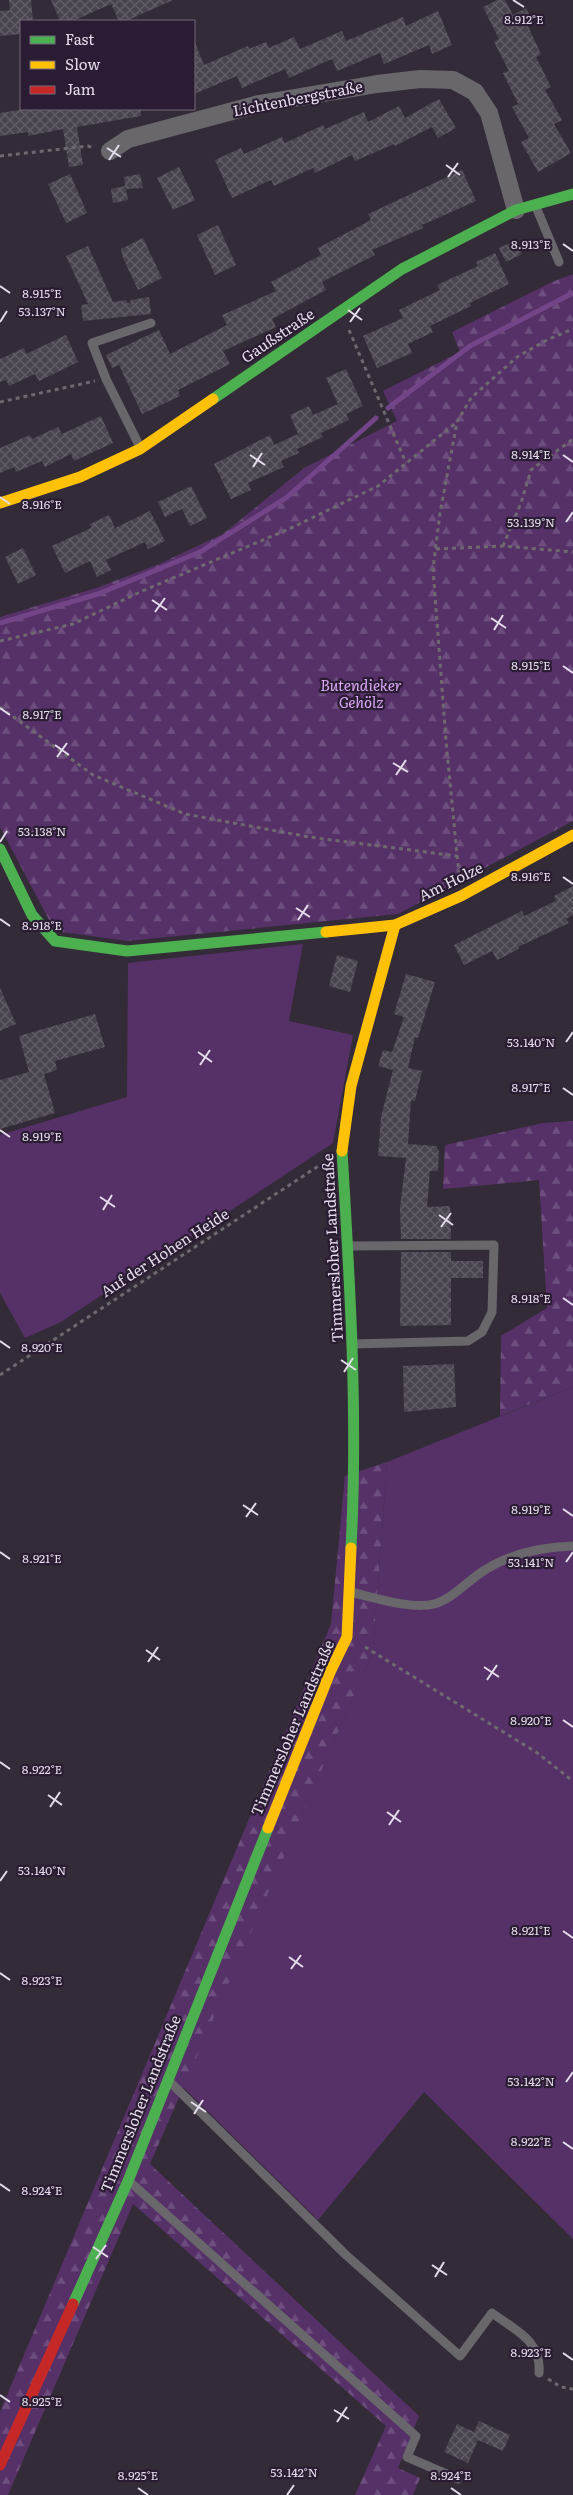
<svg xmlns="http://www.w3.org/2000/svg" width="573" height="2495" viewBox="0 0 573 2495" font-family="Literata,serif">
	<defs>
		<pattern id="forest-firs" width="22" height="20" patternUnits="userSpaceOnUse" patternTransform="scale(1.25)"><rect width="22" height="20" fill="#563168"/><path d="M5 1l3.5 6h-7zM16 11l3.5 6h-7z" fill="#6e4e7e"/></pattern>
		<pattern id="building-cross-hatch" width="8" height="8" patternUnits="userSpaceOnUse" patternTransform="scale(1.25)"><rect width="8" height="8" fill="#4a444e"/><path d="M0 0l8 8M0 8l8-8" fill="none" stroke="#645e68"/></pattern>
	</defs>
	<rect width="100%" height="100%" fill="#332b37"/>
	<g fill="#563168">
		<polygon points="303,944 289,1021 353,1035 333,1143 61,1322 25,1338 0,1293 0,1135 127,1097 128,963"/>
		<polygon points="573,1387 573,2239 424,2092 318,2220 183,2087 373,1652 387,1462"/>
	</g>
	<g fill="url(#forest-firs)">
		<polygon points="573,274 573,821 398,914 127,941 55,931 0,827 0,617 96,588 157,565 223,534 304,468 397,421 383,391 460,352 452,332 552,282"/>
		<polygon points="573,1121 573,1387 500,1416 501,1336 547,1308 539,1180 443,1189 445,1145 543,1123"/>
		<polygon points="387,1462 373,1652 150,2164 419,2416 398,2468 420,2478 413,2495 355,2495 386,2426 133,2204 8,2495 0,2495 0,2412 331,1624 345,1476"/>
	</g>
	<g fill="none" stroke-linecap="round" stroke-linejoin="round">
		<g stroke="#724588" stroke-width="5">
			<polyline points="388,408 470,346 573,293"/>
			<polyline points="0,623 98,594 200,552 286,498 376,418"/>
		</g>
	</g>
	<g fill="url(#building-cross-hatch)">
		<polygon points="9,0 31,0 33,21 21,21 21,34 0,36 0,11 10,10"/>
		<polygon points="51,0 173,0 126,21 119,21 111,4 73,21 60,21"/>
		<polygon points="497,0 505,0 513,15 526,8 533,21 527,24 541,54 536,57 551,87 545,90 562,120 554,124 571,153 538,172 521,142 529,138 512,107 518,104 503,73 509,71 494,42 499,39 483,7"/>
		<polygon points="438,11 452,45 432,54 429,45 384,64 380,53 337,71 332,59 289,78 285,69 242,88 237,76 194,94 194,40 204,65 248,46 249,49 266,42 269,48 294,37 300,49 342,31 346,41 403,17 406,26"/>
		<polygon points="439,99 456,128 438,138 432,127 395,146 394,144 355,161 352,155 315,173 313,168 274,186 271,180 232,198 215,160 241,148 244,154 282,137 285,143 323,125 325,129 364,112 368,122 399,106 405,118"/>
		<polygon points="25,109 141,109 141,116 77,127 83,165 69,167 63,129 28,136 28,132 0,136 0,113"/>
		<polygon points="179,167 195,200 173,210 157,178"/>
		<polygon points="462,170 476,201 422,225 423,228 372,250 375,255 322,282 326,290 272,319 276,327 223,351 230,364 178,390 180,396 142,414 119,365 112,368 106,355 159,330 170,354 227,325 222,315 276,291 271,282 321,255 318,248 371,220 368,214"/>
		<polygon points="70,174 87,213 66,223 48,184"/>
		<polygon points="140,174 143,188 126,189 128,200 113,203 111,189 125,186 124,177"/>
		<polygon points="218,225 236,265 215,275 197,235"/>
		<polygon points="143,238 162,278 138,290 123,258 121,249"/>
		<polygon points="515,241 522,254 506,262 499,248"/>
		<polygon points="88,246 113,302 126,300 127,303 131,302 130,300 149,297 151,314 83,321 81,305 88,304 66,256"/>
		<polygon points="495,253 509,284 470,303 471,306 430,326 433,332 408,344 412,353 377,368 363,336 403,318 399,310 440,290 437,285 478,266 476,262"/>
		<polygon points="66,335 78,362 39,381 35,374 9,386 6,380 0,382 0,359 24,348 26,354"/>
		<polygon points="346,369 363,406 346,414 349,420 321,433 323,437 297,449 299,453 281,461 284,467 248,483 251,490 231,499 214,464 270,435 274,445 298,434 290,415 309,406 313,415 338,404 326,378"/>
		<polygon points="101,416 113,443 74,461 71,454 45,467 42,461 16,472 14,467 0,473 0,448 30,435 32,439 58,427 62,434"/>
		<polygon points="191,486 207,518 190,526 182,509 165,517 158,502"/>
		<polygon points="150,511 165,541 148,549 145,542 106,560 111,570 97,577 90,561 65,573 52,546 91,528 90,524 109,515 115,528"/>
		<polygon points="23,548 36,575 18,584 5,557"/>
		<polygon points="573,886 573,915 566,919 569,923 518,947 519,949 497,960 492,951 464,965 454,945 522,911 524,916 556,901 554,896"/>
		<polygon points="337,955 358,961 350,992 329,986"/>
		<polygon points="406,974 435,982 418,1038 415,1037 408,1068 422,1071 415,1101 411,1100 408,1144 436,1146 439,1151 438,1171 430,1171 427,1207 450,1206 451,1239 401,1239 400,1207 406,1158 378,1156 381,1117 393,1070 378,1066 383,1050 392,1052 404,1017 394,1014"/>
		<polygon points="0,988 16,1024 0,1031"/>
		<polygon points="95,1014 105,1047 55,1061 57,1070 44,1074 55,1113 0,1129 0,1080 29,1072 19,1036"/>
		<polygon points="401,1252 451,1252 451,1261 483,1261 483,1278 451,1278 451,1325 400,1326"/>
		<polygon points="454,1364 456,1407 404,1412 403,1366"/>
		<polygon points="479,2421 510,2435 503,2451 478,2440 468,2463 444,2452 457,2424 474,2432"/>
	</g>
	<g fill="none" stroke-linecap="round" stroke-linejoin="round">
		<g stroke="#6d696f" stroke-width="3" stroke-dasharray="4 4" stroke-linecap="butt">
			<polyline points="0,156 88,146 94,148"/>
			<polyline points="349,330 406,463"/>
			<polyline points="0,402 95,381"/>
			<polyline points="503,546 521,503 531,470 573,439"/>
			<polyline points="436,549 503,546 573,552"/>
			<polyline points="0,641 73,624 140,592 289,529 378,486 457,422"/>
			<polyline points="0,707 93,775 185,814 309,837 457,856"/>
			<polyline points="459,875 446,741 433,569 440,513 457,422 471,398 517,357 547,340 573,329"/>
			<polyline points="0,1375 323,1163"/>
			<polyline points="365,1647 536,1752 573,1781"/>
			<polyline points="548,2379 561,2387 573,2389"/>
		</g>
		<g stroke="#69666c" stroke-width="9">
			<polyline points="536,207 559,262"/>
			<polyline points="140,447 106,379 92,343 151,323"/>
			<polyline points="349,1246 494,1245 492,1312 482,1332 468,1341 353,1344"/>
			<path d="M 350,1592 C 373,1597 411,1610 434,1604 C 453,1599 468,1580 485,1570 C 510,1554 543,1547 573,1546"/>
			<path d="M 170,2082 L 346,2255 L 460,2356 L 492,2313 C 515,2330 542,2341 539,2373"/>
			<polyline points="130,2182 416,2436 407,2457 458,2479"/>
		</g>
		<polyline stroke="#69666c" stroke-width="18" points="110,151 128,139 259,104 377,84 420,79 453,80 475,92 489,113 516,210"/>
		<g stroke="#4caf50" stroke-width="11">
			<polyline points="213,399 402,269 516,210 573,194"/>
			<polyline points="0,849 32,915 55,941 127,951 326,932"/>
			<path d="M 342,1151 C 350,1284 358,1416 351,1548"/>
			<polyline points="73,2304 128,2181 268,1828"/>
		</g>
		<g stroke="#ffc107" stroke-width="11">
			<polyline points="0,503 80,477 140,449 213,399"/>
			<polyline points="326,932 395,925 461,896 573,835"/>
			<polyline points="342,1151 351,1086 395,925"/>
			<polyline points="268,1828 331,1670 347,1637 351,1548"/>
		</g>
		<polyline stroke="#c62828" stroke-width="11" points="0,2465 73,2304"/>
	</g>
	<path fill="none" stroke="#e5dceb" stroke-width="2" d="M 513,0 L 524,7M 107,148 L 121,157M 109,160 L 119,145M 446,165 L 460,175M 448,177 L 458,163M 563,244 L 573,251M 0,286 L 10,293M 348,310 L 362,320M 0,322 L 7,311M 350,322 L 360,308M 250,455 L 265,465M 563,455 L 573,462M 253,467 L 262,453M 0,497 L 10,504M 566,522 L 573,512M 152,600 L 167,610M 155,612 L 165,598M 491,618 L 506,628M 494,630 L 503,615M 563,666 L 573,673M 0,708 L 10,715M 55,745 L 69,755M 57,757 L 67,743M 393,763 L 408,772M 396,775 L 406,760M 0,842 L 7,831M 563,877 L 573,884M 296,908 L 310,917M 0,919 L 10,926M 298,920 L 308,905M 566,1042 L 573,1032M 198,1052 L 212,1062M 200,1065 L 210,1050M 563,1088 L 573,1095M 0,1130 L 10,1137M 100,1197 L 115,1207M 103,1210 L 112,1195M 439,1215 L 453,1225M 441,1227 L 451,1213M 563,1298 L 573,1305M 0,1341 L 10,1348M 341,1360 L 356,1370M 344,1372 L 353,1358M 243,1505 L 258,1515M 563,1509 L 573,1516M 246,1517 L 256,1503M 0,1552 L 10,1559M 566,1562 L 573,1552M 146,1650 L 160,1660M 148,1662 L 158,1647M 484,1667 L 499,1677M 487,1680 L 497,1665M 563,1720 L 573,1727M 0,1762 L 10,1769M 48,1795 L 62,1805M 50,1807 L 60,1792M 387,1812 L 401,1822M 389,1825 L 399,1810M 0,1881 L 7,1871M 563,1931 L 573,1938M 289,1957 L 303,1967M 291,1969 L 301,1955M 0,1973 L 10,1980M 566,2082 L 573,2072M 191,2102 L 206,2112M 194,2114 L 203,2100M 563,2142 L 573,2149M 0,2184 L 10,2191M 93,2247 L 108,2257M 96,2259 L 106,2245M 432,2265 L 447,2275M 435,2277 L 444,2262M 563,2353 L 573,2360M 0,2395 L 10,2402M 334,2410 L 349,2419M 337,2422 L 347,2407M 138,2488 L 148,2495M 451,2488 L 461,2495M 287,2495 L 294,2485"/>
	<g text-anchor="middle" stroke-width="4.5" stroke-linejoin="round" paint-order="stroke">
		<g font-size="15" fill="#e5dceb" stroke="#2a1c32">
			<text transform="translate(298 99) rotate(-11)" y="5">Lichtenbergstraße</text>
			<text transform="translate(278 336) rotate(-34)" y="5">Gaußstraße</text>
			<text transform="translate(451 882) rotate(-26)" y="5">Am Holze</text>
			<text transform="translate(333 1248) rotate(-93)" y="5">Timmersloher Landstraße</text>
			<text transform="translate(165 1253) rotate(-33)" y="5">Auf der Hohen Heide</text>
			<text transform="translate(293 1728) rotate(-67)" y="5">Timmersloher Landstraße</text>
			<text transform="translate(141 2104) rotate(-68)" y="5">Timmersloher Landstraße</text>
		</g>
		<g font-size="15" font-style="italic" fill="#ddaaf9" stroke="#2a1c32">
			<text x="361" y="691">Butendieker<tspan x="361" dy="17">Gehölz</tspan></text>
		</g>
	</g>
	<g font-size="12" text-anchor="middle" fill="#e5dceb" stroke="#2a1c32" stroke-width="4.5" stroke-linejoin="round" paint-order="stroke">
		<text x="524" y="24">8.912°E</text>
		<text x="531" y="249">8.913°E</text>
		<text x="42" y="298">8.915°E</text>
		<text x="42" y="316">53.137°N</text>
		<text x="531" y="459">8.914°E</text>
		<text x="42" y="509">8.916°E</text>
		<text x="531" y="527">53.139°N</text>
		<text x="531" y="670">8.915°E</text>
		<text x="42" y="719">8.917°E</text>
		<text x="42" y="836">53.138°N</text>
		<text x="531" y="881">8.916°E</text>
		<text x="42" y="930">8.918°E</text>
		<text x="531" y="1047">53.140°N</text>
		<text x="531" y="1092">8.917°E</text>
		<text x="42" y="1141">8.919°E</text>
		<text x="531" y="1303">8.918°E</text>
		<text x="42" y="1352">8.920°E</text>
		<text x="531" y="1514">8.919°E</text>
		<text x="42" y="1563">8.921°E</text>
		<text x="531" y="1567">53.141°N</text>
		<text x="531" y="1725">8.920°E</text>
		<text x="42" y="1774">8.922°E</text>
		<text x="42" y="1875">53.140°N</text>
		<text x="531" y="1935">8.921°E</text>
		<text x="42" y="1985">8.923°E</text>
		<text x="531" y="2086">53.142°N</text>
		<text x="531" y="2146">8.922°E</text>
		<text x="42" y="2195">8.924°E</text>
		<text x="531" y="2357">8.923°E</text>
		<text x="42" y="2406">8.925°E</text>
		<text x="294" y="2477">53.142°N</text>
		<text x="138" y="2480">8.925°E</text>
		<text x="451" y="2480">8.924°E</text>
	</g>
	<rect x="20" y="20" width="175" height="90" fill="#2a1c32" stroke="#75697c"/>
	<rect x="30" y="36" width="25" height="8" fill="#4caf50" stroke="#75697c"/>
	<text x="65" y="45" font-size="15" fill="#e5dceb">Fast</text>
	<rect x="30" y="61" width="25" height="8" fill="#ffc107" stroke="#75697c"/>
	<text x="65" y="70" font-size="15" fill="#e5dceb">Slow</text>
	<rect x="30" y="86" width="25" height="8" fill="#c62828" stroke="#75697c"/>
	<text x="65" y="95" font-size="15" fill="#e5dceb">Jam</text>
</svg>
